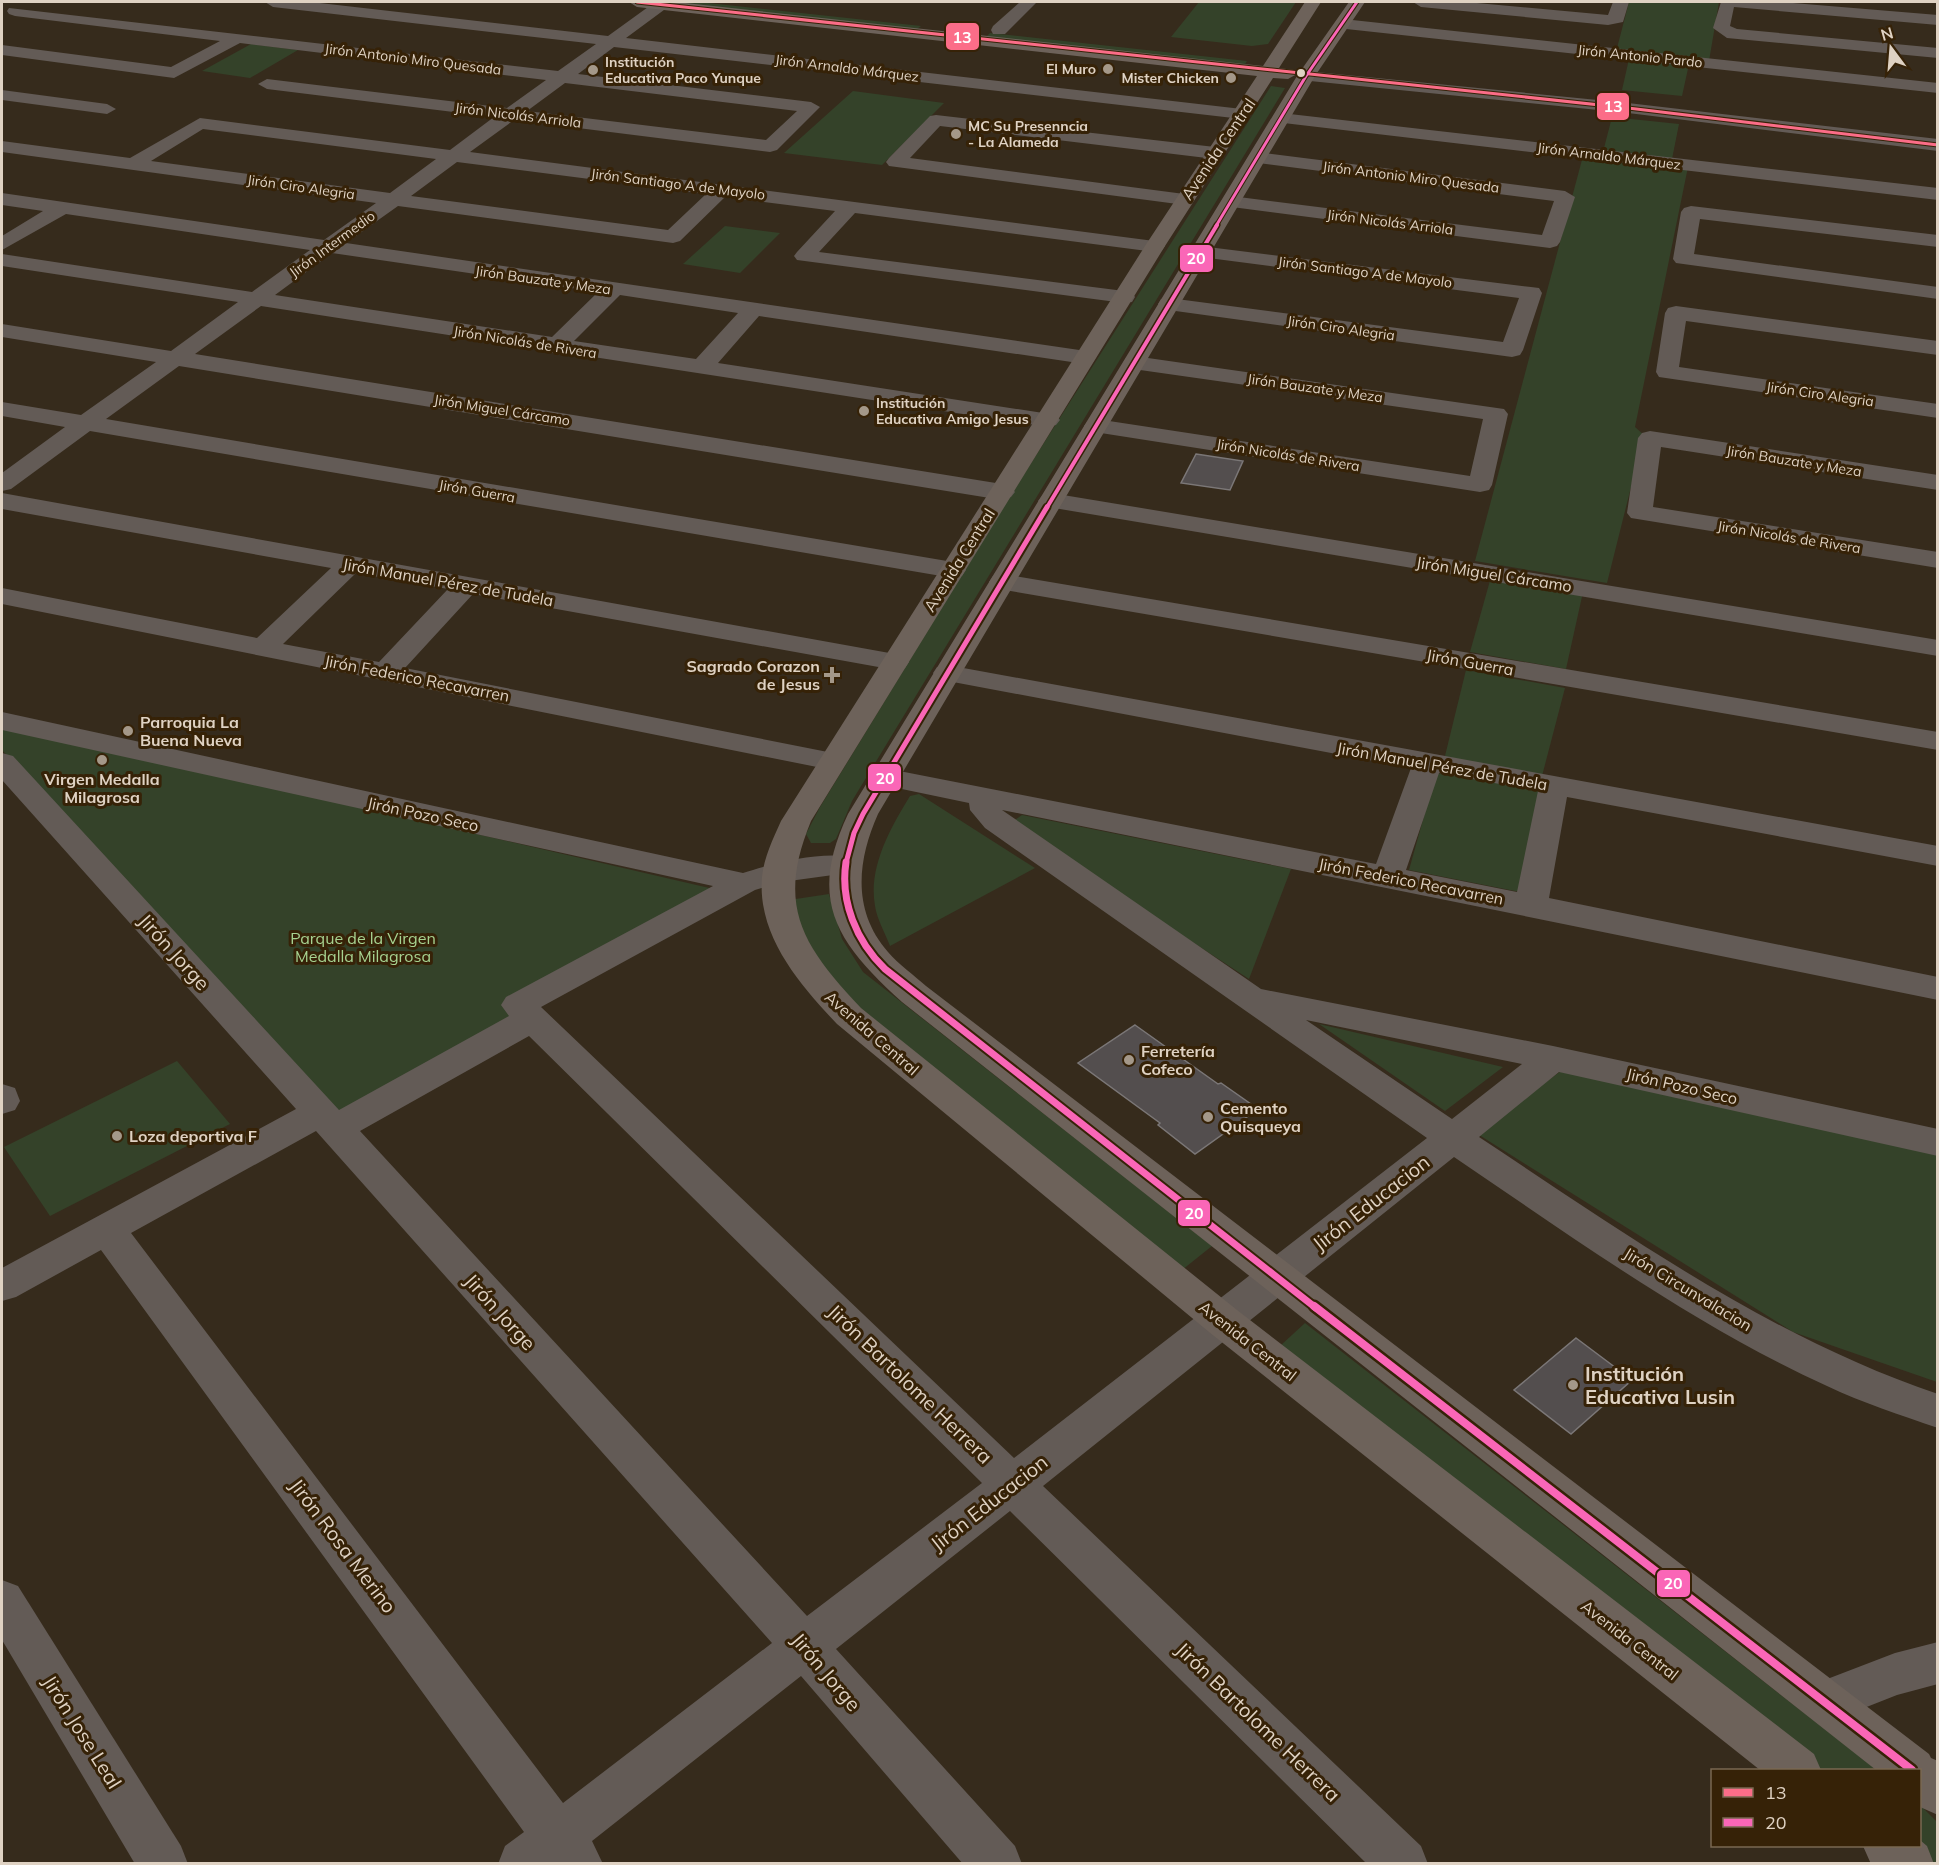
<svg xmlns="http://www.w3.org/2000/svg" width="1939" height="1865" viewBox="0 0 1939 1865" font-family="Mulish,sans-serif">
	<rect width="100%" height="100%" fill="#362b1c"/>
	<g fill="#344229">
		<polygon points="662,2 699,2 921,26 916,30"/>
		<polygon points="1199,2 1296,2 1268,44 1252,46 1171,37"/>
		<polygon points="1629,2 1719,2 1709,61 1616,52"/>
		<polygon points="990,33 1247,61 1244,66 985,38"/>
		<polygon points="251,44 298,50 250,78 202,71"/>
		<polygon points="1629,59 1689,64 1682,96 1622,90"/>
		<polygon points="1271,86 1285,88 852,801 836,839 830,843 811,843 806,834 820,807 1007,501"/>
		<polygon points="853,91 944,103 882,165 784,153"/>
		<polygon points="1612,117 1679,124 1672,159 1603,152"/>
		<polygon points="1583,156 1688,167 1635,427 1644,435 1607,583 1475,561"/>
		<polygon points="725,226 780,233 740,273 683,264"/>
		<polygon points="1491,577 1583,592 1566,669 1470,652"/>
		<polygon points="1466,670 1565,688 1542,776 1444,760"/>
		<polygon points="2,724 718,890 520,1017 335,1116 2,750"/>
		<polygon points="1436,773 1546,791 1525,893 1409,870"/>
		<path d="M 919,794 L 1035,868 L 890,946 C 885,933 877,919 875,906 C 868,867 891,827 910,796 Z"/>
		<polygon points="1022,815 1291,869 1249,979 1018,828 1015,820"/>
		<polygon points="829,894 842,939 863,972 1212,1246 1182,1270 826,980 789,900"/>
		<polygon points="1319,1024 1503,1067 1445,1111"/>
		<polygon points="177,1061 230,1124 50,1216 4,1147"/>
		<polygon points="1561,1071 1937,1152 1937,1382 1793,1332 1476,1133"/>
		<polygon points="1305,1323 1877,1770 1811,1770 1280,1346"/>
		<polygon points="1920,1805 1937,1822 1937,1863 1924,1863 1904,1846 1920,1846"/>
	</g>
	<g fill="#534e4e" stroke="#7b7777" stroke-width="1.5">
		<polygon points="1196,454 1243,461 1230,490 1181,483"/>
		<polygon points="1135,1025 1218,1084 1221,1083 1258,1109 1195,1154 1158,1125 1160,1123 1078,1063"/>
		<polygon points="1576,1338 1632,1380 1571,1434 1514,1390"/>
	</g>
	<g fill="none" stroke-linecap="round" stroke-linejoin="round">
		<g fill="#635b56" fill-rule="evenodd">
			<path d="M 265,2 L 311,2 L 608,36 L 655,2 L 668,2 L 668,7 L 626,38 L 1242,109 L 1251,114 L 1242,119 L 614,47 L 578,74 L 811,102 L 820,107 L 777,150 L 770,152 L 514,120 L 470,152 L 1162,242 L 1165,246 L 1162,250 L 1155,252 L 855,213 L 819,252 L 1132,292 L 1135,297 L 1132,302 L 1124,303 L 797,260 L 794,256 L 797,252 L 835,211 L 725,197 L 680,241 L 673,243 L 398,206 L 346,243 L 1093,352 L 1096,357 L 1093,362 L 1085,364 L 759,316 L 718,363 L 1056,415 L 1060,420 L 1056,425 L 1048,427 L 561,352 L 555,354 L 546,350 L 261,306 L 195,354 L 1002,484 L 1011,487 L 1015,492 L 1011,497 L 1002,500 L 179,366 L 106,419 L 953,562 L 962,564 L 966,570 L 962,576 L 953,578 L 90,431 L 11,489 L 2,491 L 2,473 L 65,427 L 2,416 L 2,402 L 81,415 L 156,362 L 2,337 L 2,324 L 171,351 L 238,302 L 2,266 L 2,254 L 252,292 L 310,250 L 66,214 L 2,250 L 2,236 L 43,211 L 2,205 L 2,193 L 324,240 L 376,203 L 2,152 L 2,141 L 130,158 L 200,118 L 450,150 L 494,117 L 267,89 L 258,84 L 267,79 L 507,108 L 546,80 L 240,43 L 174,78 L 2,55 L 2,45 L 171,67 L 220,41 L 15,16 L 9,14 L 7,11 L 9,8 L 558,71 L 596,44 L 273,7 ZM 565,83 L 797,111 L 766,140 L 527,111 ZM 203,129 L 436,159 L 390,193 L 151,161 ZM 457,162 L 706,194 L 668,230 L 411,196 ZM 332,253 L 598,292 L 552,337 L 275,295 ZM 620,295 L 738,313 L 696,359 L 574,341 Z"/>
			<polygon points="1020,2 1037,2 1005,34 993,34 991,30 993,26"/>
			<polygon points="1413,2 1466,2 1608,15 1613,2 1629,2 1623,22 1608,25 1421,7"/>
			<polygon points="1721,2 1781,2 1938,15 1938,25 1734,7 1730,26 1737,29 1938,48 1938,58 1727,38 1713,28"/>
			<polygon points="1343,19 1938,83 1938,93 1337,28 1335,24 1337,20"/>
			<polygon points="1306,71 1628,103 1938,139 1938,151 1628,113 1300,80 1297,76"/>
			<polygon points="2,90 107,104 116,109 107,114 2,100"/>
			<polygon points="1281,113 1938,188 1938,200 1275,122 1272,118 1275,114"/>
			<polygon points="936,115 1215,147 1224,153 1215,159 940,126 910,158 1192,195 1195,199 1185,205 889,166 886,162 889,158 930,116"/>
			<polygon points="1257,152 1565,191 1575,197 1560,242 1557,246 1550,248 1224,206 1221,202 1224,198 1231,196 1542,235 1554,201 1250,162 1248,158"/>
			<polygon points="1691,206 1938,235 1938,247 1700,219 1694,254 1938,287 1938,299 1676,263 1673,259 1681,212 1684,208"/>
			<polygon points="1200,246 1531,287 1539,288 1542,293 1523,350 1520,355 1512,357 1161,309 1158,304 1161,299 1169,298 1503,342 1519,298 1193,256 1190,252 1193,248"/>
			<polygon points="1676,306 1938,341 1938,355 1686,321 1679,367 1938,404 1938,418 1659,377 1656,372 1665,313 1668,308"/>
			<polygon points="1134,356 1504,409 1508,414 1492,485 1489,490 1480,492 1088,431 1084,426 1088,421 1096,419 1470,476 1483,419 1126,368 1123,363 1126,358"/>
			<polygon points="1650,431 1938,475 1938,490 1661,447 1653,507 1938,552 1938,568 1631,518 1627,513 1638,438 1642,433"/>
			<path d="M 2,493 L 895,654 L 905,656 L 909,662 L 905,668 L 895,670 L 473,594 L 405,668 L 843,755 L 847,761 L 843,767 L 832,770 L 2,604 L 2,588 L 257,638 L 331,568 L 2,509 ZM 356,573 L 448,589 L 379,662 L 283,644 Z"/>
			<polygon points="1051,493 1938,640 1938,656 1042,506 1038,501 1042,496"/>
			<polygon points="1002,574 1938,732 1938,750 993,588 989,582 993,576"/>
			<path d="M 947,665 L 1938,846 L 1938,866 L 1567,797 L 1549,898 L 1938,977 L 1938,1000 L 1002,810 L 1261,989 L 1553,1046 L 1938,1129 L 1938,1156 L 1559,1072 L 1479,1137 C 1624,1233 1771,1338 1938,1394 L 1938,1428 C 1900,1415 1863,1403 1827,1386 C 1695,1326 1574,1238 1454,1157 L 1043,1486 L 1421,1846 L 1428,1864 L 1367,1864 L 1010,1511 L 836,1649 L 1015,1846 L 1022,1864 L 963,1864 L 801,1676 L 592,1841 L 603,1864 L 498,1864 L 505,1846 L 524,1832 L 101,1250 L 16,1297 L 2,1301 L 2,1268 L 296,1109 L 2,780 L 2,753 L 13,756 L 339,1110 L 509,1016 L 501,1005 L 506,997 L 713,886 L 2,730 L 2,712 L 743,873 C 774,863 824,850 855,858 L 860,865 L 855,872 L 782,882 L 755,890 L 541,1007 L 1014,1458 L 1427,1138 L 985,828 L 970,810 L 969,803 L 873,783 L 869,777 L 873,771 L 884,768 L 1376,864 L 1411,768 L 937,679 L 933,673 L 937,667 ZM 1439,773 L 1538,791 L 1517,892 L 1406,870 ZM 1306,1020 L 1522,1064 L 1452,1119 ZM 529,1036 L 982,1483 L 807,1616 L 360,1131 ZM 316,1131 L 772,1643 L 563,1803 L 131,1233 Z"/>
			<polygon points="2,1084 15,1088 20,1101 15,1110 2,1114"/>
			<polygon points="2,1580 18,1586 181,1846 188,1864 135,1864 2,1640"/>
			<polygon points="1938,1642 1938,1684 1897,1695 1826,1723 1809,1716 1803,1701 1809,1686 1895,1653"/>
		</g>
		<g fill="#6d625a" fill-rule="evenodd">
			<path d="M 629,2 L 676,2 L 1263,66 L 1305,2 L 1321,2 L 1279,68 L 1294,70 L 1297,74 L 1288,79 L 1273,78 L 1165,246 L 811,821 C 776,906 802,945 861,1008 L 1237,1310 L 1814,1754 L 1821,1770 L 1760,1770 L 1209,1332 L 837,1024 C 800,985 757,936 762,877 C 764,857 773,839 781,821 L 1145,246 L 1257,76 L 637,7 Z"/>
			<path d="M 1349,2 L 1365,2 L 1315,76 L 878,814 C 857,861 852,911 888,952 C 899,965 914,975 926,986 L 1929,1754 L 1931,1758 L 1938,1761 L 1938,1815 L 1920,1807 L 1920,1770 L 1876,1770 L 902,1002 C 837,943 807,901 848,814 L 1297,76 Z"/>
			<polygon points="1920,1840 1927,1846 1934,1864 1871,1864 1863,1846 1920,1846"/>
		</g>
		<g stroke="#362207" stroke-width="5">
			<polyline id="bus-1" points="637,2 1628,108 1938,145"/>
		</g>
		<g stroke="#362207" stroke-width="5">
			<polyline id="bus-2-far4" points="1216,226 1306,76 1357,2"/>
		</g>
		<g stroke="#362207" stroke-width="7">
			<polyline id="bus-2-far3" points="1046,509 1217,225"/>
		</g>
		<g stroke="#362207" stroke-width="9">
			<polyline id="bus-2-far2" points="846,863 854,833 863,814 1047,507"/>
		</g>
		<g stroke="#362207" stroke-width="11">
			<path id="bus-2-far1" d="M 846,862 C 840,901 856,941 885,969 L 1316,1308"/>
		</g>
		<g stroke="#362207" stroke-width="13">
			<polyline id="bus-2" points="1314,1306 1912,1770"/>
		</g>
		<use href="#bus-1" stroke="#fb6d88" stroke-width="3"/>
		<use href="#bus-2-far4" stroke="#fa66b7" stroke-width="3"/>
		<use href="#bus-2-far3" stroke="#fa66b7" stroke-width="4"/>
		<use href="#bus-2-far2" stroke="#fa66b7" stroke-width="5"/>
		<use href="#bus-2-far1" stroke="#fa66b7" stroke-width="7"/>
		<use href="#bus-2" stroke="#fa66b7" stroke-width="8"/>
	</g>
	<g fill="#a49889" stroke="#362207" stroke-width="2">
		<circle cx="1108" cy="69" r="6"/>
		<circle cx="593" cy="70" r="6"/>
		<circle cx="1231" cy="78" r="6"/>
		<circle cx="956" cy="134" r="6"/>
		<circle cx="864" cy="411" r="6"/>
		<path d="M829 666h6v6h6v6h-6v6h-6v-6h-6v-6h6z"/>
		<circle cx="128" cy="731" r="6"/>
		<circle cx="102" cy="760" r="6"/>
		<circle cx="1129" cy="1060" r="6"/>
		<circle cx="1208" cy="1117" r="6"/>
		<circle cx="117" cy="1136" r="6"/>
		<circle cx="1573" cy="1385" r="6"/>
	</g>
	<circle fill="#dfd2c3" stroke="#362207" stroke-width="2" cx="1301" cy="73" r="5"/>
	<g text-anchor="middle" stroke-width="6" stroke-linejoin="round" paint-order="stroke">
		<g font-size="14" fill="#dfd2c3" stroke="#362207">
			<text transform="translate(1640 56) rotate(6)" y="5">Jirón Antonio Pardo</text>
			<text transform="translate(413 59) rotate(7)" y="5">Jirón Antonio Miro Quesada</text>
			<text transform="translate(847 68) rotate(7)" y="5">Jirón Arnaldo Márquez</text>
			<text transform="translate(518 115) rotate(7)" y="5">Jirón Nicolás Arriola</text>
			<text transform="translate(1609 156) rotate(7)" y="5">Jirón Arnaldo Márquez</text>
			<text transform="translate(1411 177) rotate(7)" y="5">Jirón Antonio Miro Quesada</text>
			<text transform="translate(678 184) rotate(7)" y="5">Jirón Santiago A de Mayolo</text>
			<text transform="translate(301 187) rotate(8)" y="5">Jirón Ciro Alegria</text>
			<text transform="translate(1390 222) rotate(7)" y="5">Jirón Nicolás Arriola</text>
			<text transform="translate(332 244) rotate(-36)" y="5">Jirón Intermedio</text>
			<text transform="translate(1365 272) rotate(7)" y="5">Jirón Santiago A de Mayolo</text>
			<text transform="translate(543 280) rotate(8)" y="5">Jirón Bauzate y Meza</text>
			<text transform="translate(1341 328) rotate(8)" y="5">Jirón Ciro Alegria</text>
			<text transform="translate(525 342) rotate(9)" y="5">Jirón Nicolás de Rivera</text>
			<text transform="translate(1315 388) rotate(8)" y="5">Jirón Bauzate y Meza</text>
			<text transform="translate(1820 394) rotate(8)" y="5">Jirón Ciro Alegria</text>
			<text transform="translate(502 410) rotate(9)" y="5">Jirón Miguel Cárcamo</text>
			<text transform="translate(1288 455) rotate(9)" y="5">Jirón Nicolás de Rivera</text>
			<text transform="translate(1794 461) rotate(9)" y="5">Jirón Bauzate y Meza</text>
			<text transform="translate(477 491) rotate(10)" y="5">Jirón Guerra</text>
			<text transform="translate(1789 537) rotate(9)" y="5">Jirón Nicolás de Rivera</text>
		</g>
		<g font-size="14" font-weight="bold" fill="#dfd2c3" stroke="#362207" text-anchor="start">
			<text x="605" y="67">Institución<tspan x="605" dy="16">Educativa Paco Yunque</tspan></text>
			<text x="1096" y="74" text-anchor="end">El Muro</text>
			<text x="1219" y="83" text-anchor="end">Mister Chicken</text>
			<text x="968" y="131">MC Su Presenncia<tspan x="968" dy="16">- La Alameda</tspan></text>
			<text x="876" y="408">Institución<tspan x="876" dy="16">Educativa Amigo Jesus</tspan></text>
		</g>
		<g font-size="16" fill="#dfd2c3" stroke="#362207">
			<text transform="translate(1218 149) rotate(-56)" y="6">Avenida Central</text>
			<text transform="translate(959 560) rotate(-58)" y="6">Avenida Central</text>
			<text transform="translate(1494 574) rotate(9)" y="6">Jirón Miguel Cárcamo</text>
			<text transform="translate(448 582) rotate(10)" y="6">Jirón Manuel Pérez de Tudela</text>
			<text transform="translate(1470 662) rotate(10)" y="6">Jirón Guerra</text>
			<text transform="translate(417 678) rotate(11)" y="6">Jirón Federico Recavarren</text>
			<text transform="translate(1442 766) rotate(10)" y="6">Jirón Manuel Pérez de Tudela</text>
			<text transform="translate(423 814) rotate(12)" y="6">Jirón Pozo Seco</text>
			<text transform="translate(1411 881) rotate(11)" y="6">Jirón Federico Recavarren</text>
			<text transform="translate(872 1033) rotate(41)" y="6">Avenida Central</text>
			<text transform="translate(1682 1086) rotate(13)" y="6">Jirón Pozo Seco</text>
			<text transform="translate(1688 1289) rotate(31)" y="6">Jirón Circunvalacion</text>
			<text transform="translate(1248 1341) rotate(38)" y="6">Avenida Central</text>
			<text transform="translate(1630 1640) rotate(38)" y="6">Avenida Central</text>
		</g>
		<g font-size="16" font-weight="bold" fill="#dfd2c3" stroke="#362207" text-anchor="start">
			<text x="820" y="672" text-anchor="end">Sagrado Corazon<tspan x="820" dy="18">de Jesus</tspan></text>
			<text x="140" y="728">Parroquia La<tspan x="140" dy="18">Buena Nueva</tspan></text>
			<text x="102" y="785" text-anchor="middle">Virgen Medalla<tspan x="102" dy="18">Milagrosa</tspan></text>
			<text x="1141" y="1057">Ferretería<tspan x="1141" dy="18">Cofeco</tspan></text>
			<text x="1220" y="1114">Cemento<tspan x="1220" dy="18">Quisqueya</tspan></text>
			<text x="129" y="1142">Loza deportiva F</text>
		</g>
		<g font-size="16" fill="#a7d391" stroke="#362207">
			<text x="363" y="944">Parque de la Virgen<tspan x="363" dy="18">Medalla Milagrosa</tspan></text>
		</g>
		<g font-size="20" fill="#dfd2c3" stroke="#362207">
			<text transform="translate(174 952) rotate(48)" y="7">Jirón Jorge</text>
			<text transform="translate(1371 1203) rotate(-38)" y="7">Jirón Educacion</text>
			<text transform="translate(500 1312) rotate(48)" y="7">Jirón Jorge</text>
			<text transform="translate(910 1384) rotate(44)" y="7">Jirón Bartolome Herrera</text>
			<text transform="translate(989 1503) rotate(-38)" y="7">Jirón Educacion</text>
			<text transform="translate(343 1546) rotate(53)" y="7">Jirón Rosa Merino</text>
			<text transform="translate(826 1672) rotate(50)" y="7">Jirón Jorge</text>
			<text transform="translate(1258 1722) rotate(44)" y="7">Jirón Bartolome Herrera</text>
			<text transform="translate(82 1732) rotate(58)" y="7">Jirón Jose Leal</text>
		</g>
		<g font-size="20" font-weight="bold" fill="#dfd2c3" stroke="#362207" text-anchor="start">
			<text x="1585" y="1381">Institución<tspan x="1585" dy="23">Educativa Lusin</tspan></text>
		</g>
	</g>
	<g stroke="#362207" stroke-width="2">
		<rect x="945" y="22" width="35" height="29" rx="6" fill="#fb6d88"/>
		<rect x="1596" y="92" width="34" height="29" rx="6" fill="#fb6d88"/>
		<rect x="1179" y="244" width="35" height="29" rx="6" fill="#fa66b7"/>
		<rect x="867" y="763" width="35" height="29" rx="6" fill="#fa66b7"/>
		<rect x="1177" y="1199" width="34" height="28" rx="6" fill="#fa66b7"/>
		<rect x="1656" y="1569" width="35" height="29" rx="6" fill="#fa66b7"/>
	</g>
	<g font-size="16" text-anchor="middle" font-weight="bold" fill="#fff">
		<text x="962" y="43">13</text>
		<text x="1613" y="112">13</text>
		<text x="1196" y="264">20</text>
		<text x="885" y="784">20</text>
		<text x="1194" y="1219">20</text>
		<text x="1673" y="1589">20</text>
	</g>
	<rect width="1939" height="1865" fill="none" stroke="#dfd2c3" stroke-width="6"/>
	<rect x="1711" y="1769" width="210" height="78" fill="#362207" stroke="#7a6852" stroke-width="1.5"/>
	<rect x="1723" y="1788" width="30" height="9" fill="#fb6d88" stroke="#7a6852" stroke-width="1.5"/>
	<text x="1765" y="1799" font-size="18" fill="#dfd2c3">13</text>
	<rect x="1723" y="1818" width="30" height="9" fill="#fa66b7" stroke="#7a6852" stroke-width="1.5"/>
	<text x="1765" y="1829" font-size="18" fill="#dfd2c3">20</text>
	<g transform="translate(1891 48) rotate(344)" stroke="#362207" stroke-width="4.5" paint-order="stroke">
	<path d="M0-4.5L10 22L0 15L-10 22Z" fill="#dfd2c3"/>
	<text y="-9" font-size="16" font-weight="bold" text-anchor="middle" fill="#dfd2c3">N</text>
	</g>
</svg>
